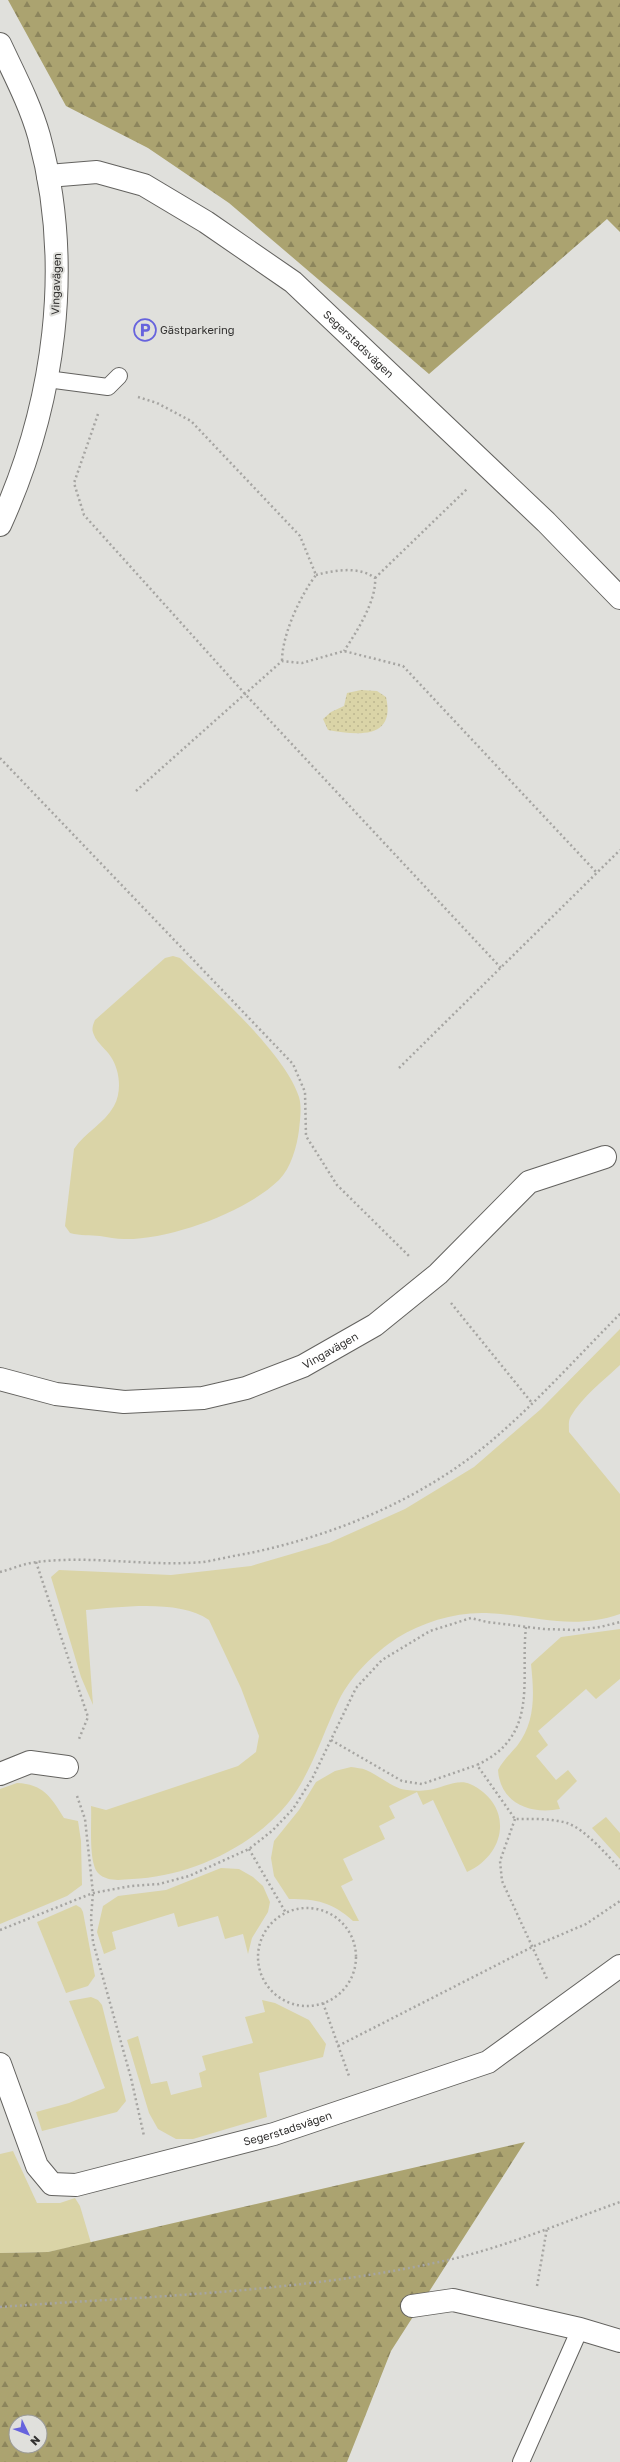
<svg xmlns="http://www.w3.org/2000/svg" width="620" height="2462" viewBox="0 0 620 2462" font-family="'Golos Text',sans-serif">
	<defs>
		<pattern id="forest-firs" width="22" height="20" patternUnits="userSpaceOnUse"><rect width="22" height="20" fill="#aba370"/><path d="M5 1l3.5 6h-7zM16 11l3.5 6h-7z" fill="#8c855c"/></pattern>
		<pattern id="park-dots" width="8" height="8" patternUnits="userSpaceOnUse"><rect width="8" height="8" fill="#dad4a7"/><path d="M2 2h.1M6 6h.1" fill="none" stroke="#bcb690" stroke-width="1.8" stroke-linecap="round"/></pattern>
	</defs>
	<rect width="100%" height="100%" fill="#e0e0dc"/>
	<g fill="#dad4a7">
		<path d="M 173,956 L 180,958 C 214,991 285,1053 299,1097 C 302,1107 300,1120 299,1130 C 297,1146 291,1168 279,1180 C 246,1212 170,1240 124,1239 C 116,1239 108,1237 100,1236 C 90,1235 81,1236 70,1233 L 65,1226 L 74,1149 C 85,1132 104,1124 114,1106 C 122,1091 120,1071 111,1057 C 106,1049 97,1043 94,1035 C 91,1029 93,1025 95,1020 L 165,958 Z"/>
		<path d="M 620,1329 L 620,1365 C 604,1380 582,1397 571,1416 C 568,1421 569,1426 569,1432 L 620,1494 L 620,1614 C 571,1631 534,1615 486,1613 C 455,1612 423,1622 397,1638 C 374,1653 351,1676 339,1700 C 322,1735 312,1772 288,1803 C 252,1848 188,1877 132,1879 C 120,1880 107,1882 98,1873 C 88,1862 92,1821 91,1806 L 106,1810 L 238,1766 L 256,1752 L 259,1736 L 241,1688 L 209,1620 C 180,1599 120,1607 86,1610 L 93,1705 L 81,1677 L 51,1577 L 59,1570 L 171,1575 L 251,1566 L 329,1543 L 405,1509 L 474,1467 L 541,1409 Z"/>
		<path d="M 620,1629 L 620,1679 L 596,1699 L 586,1689 L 538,1731 L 548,1745 L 536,1756 L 556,1780 L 568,1770 L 577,1781 L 557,1801 L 560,1809 C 530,1815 500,1803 498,1770 C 503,1761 510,1754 517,1746 C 536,1721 534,1693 531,1664 L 561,1637 Z"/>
		<path d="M 351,1767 C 356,1768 362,1768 366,1770 C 379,1775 393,1789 407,1790 C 414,1791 422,1791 428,1790 C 440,1789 458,1778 470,1784 C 513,1804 508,1853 467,1872 L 433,1800 L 423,1805 L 417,1792 L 389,1806 L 395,1818 L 379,1826 L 385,1839 L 343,1859 L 353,1880 L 341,1886 L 359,1921 L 353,1921 C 332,1902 317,1899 289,1899 L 274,1876 L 271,1858 L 274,1841 L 299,1810 L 316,1782 L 335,1771 Z"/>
		<path d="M 17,1783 C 43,1784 51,1797 64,1818 L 78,1821 L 81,1841 L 82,1885 L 67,1896 L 0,1924 L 0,1789 Z"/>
		<polygon points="606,1817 620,1833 620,1859 592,1828"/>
		<polygon points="221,1868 239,1869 253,1877 263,1886 270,1902 268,1912 252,1938 248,1954 243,1934 225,1939 218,1916 178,1927 174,1913 112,1932 116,1949 104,1954 97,1932 103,1906 118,1896 166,1890"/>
		<polygon points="76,1905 81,1908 83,1912 95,1976 88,1986 66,1993 37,1922"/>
		<polygon points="91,1997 98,2000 102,2005 126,2101 117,2112 42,2131 36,2112 69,2103 105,2088 69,2001"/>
		<polygon points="262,2000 275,2003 309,2020 326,2044 323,2057 259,2073 267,2117 193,2139 176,2139 158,2129 149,2113 127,2040 138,2036 151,2084 167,2081 171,2095 202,2087 199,2073 206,2070 202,2056 253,2043 245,2017 265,2012"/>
		<polygon points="13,2151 37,2203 60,2203 75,2198 80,2206 91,2243 48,2252 0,2253 0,2154"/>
	</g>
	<g fill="url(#forest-firs)" fill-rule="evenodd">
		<polygon points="8,0 620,0 620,232 607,219 429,374 229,203 148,148 66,106"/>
		<path d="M 525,2142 L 391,2351 L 347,2462 L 0,2462 L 0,2253 L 48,2252 ZM 16,2422 L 40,2422 L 40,2446 L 16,2446 Z"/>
	</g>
	<path fill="url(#park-dots)" d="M 361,690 L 377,691 L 386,697 C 396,740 357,735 328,730 L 323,719 L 331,712 L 344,706 L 347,693 Z"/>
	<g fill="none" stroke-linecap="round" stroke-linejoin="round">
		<g stroke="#63625f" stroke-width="18">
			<g id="lane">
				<polyline points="47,379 108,387 119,376"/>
				<polyline points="521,2462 580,2329"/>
			</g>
		</g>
		<g stroke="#63625f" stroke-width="24">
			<g id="street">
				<path d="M 0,44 C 14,74 30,104 39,136 C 74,265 55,404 0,525"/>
				<path id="s1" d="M 48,176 L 97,172 L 144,185 L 206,222 L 293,282 L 546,522 L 620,598"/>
				<path id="s2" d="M 0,1379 L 56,1394 L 124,1402 L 203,1398 L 246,1388 L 303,1366 L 375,1325 L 438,1274 L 529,1182 L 605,1157"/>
				<polyline points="0,1774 30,1762 67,1767"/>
				<path id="s3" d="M 0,2064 L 37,2166 L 52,2184 L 76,2185 L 274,2134 L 488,2062 L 620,1966"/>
				<polyline points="412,2306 453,2300 580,2329 620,2341"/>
			</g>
		</g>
		<g stroke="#a6a5a2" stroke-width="2.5" stroke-dasharray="2 3" stroke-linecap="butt">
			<path d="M 138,397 L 157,403 L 191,421 L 300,536 L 316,575 C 300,596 282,635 282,661"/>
			<polyline points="98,414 74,483 84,515 246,695 501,968"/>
			<path d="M 316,575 C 335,570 359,566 375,578 C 377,600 356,633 344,651"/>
			<polyline points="375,578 467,489"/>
			<polyline points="0,758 293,1064 305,1092 306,1136 337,1185 409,1256"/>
			<polyline points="136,791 282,661 302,663 344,651 403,666 597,873"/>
			<polyline points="399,1068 620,850"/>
			<polyline points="451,1303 532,1403"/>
			<polyline points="36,1562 88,1717 79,1739"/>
			<path d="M 0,1572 C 12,1569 25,1563 37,1562 C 92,1555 148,1567 203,1562 C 217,1560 231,1556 245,1554 C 330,1537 416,1502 484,1447 C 533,1407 576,1358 620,1314"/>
			<path d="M 526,1627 C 520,1681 540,1735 477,1765 L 515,1819 C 532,1819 550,1818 567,1823 C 585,1829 608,1856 620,1869"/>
			<polyline points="331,1740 402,1781 422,1784 477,1765"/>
			<polyline points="77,1796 85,1819 93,1893 91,1918 93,1942 131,2078 144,2136"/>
			<polyline points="515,1819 500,1861 502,1881 548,1981"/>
			<polyline points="249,1849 286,1913"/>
			<circle cx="307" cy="1957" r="49"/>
			<polyline points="0,1930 93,1893 131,1886 159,1884 189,1876 249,1849 272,1831 293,1809 312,1779 356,1688 382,1660 430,1631 471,1618 487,1622 544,1629 575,1630 600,1627 620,1622"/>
			<polyline points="323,2003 349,2076"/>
			<polyline points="338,2046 532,1947 586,1924 620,1901"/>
			<polyline points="537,2286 547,2228"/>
			<path d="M 0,2307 C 146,2296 295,2293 439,2262 C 501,2249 561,2223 620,2202"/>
		</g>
		<use href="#lane" stroke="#fff" stroke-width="16"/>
		<use href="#street" stroke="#fff" stroke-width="22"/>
	</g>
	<defs>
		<g id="parking-ring" transform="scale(1.15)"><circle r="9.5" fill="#e0e0dc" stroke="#6763dd" stroke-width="1.5"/><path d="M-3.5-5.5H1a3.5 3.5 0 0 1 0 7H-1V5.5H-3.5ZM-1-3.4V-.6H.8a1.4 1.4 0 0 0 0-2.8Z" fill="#6763dd"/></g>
	</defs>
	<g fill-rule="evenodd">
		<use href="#parking-ring" x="145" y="330"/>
	</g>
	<g text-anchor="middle" stroke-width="4" stroke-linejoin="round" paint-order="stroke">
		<g font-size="11" fill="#31302f" stroke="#e0e0dc">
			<text transform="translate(56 284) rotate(-88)" y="4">Vingavägen</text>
			<text dy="4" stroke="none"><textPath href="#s1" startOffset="366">Segerstadsvägen</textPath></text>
			<text dy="4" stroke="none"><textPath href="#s2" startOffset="342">Vingavägen</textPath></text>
			<text dy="4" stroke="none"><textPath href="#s3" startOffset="375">Segerstadsvägen</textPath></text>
		</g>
		<g font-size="11" fill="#31302f" stroke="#e0e0dc" text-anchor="start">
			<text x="160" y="334">Gästparkering</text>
		</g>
	</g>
	<g transform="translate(28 2434) rotate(133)"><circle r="19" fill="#e0e0dc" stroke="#9a9a97"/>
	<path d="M0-3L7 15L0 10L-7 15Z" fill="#6763dd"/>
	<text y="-6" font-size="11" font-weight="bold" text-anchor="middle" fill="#31302f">N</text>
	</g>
</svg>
